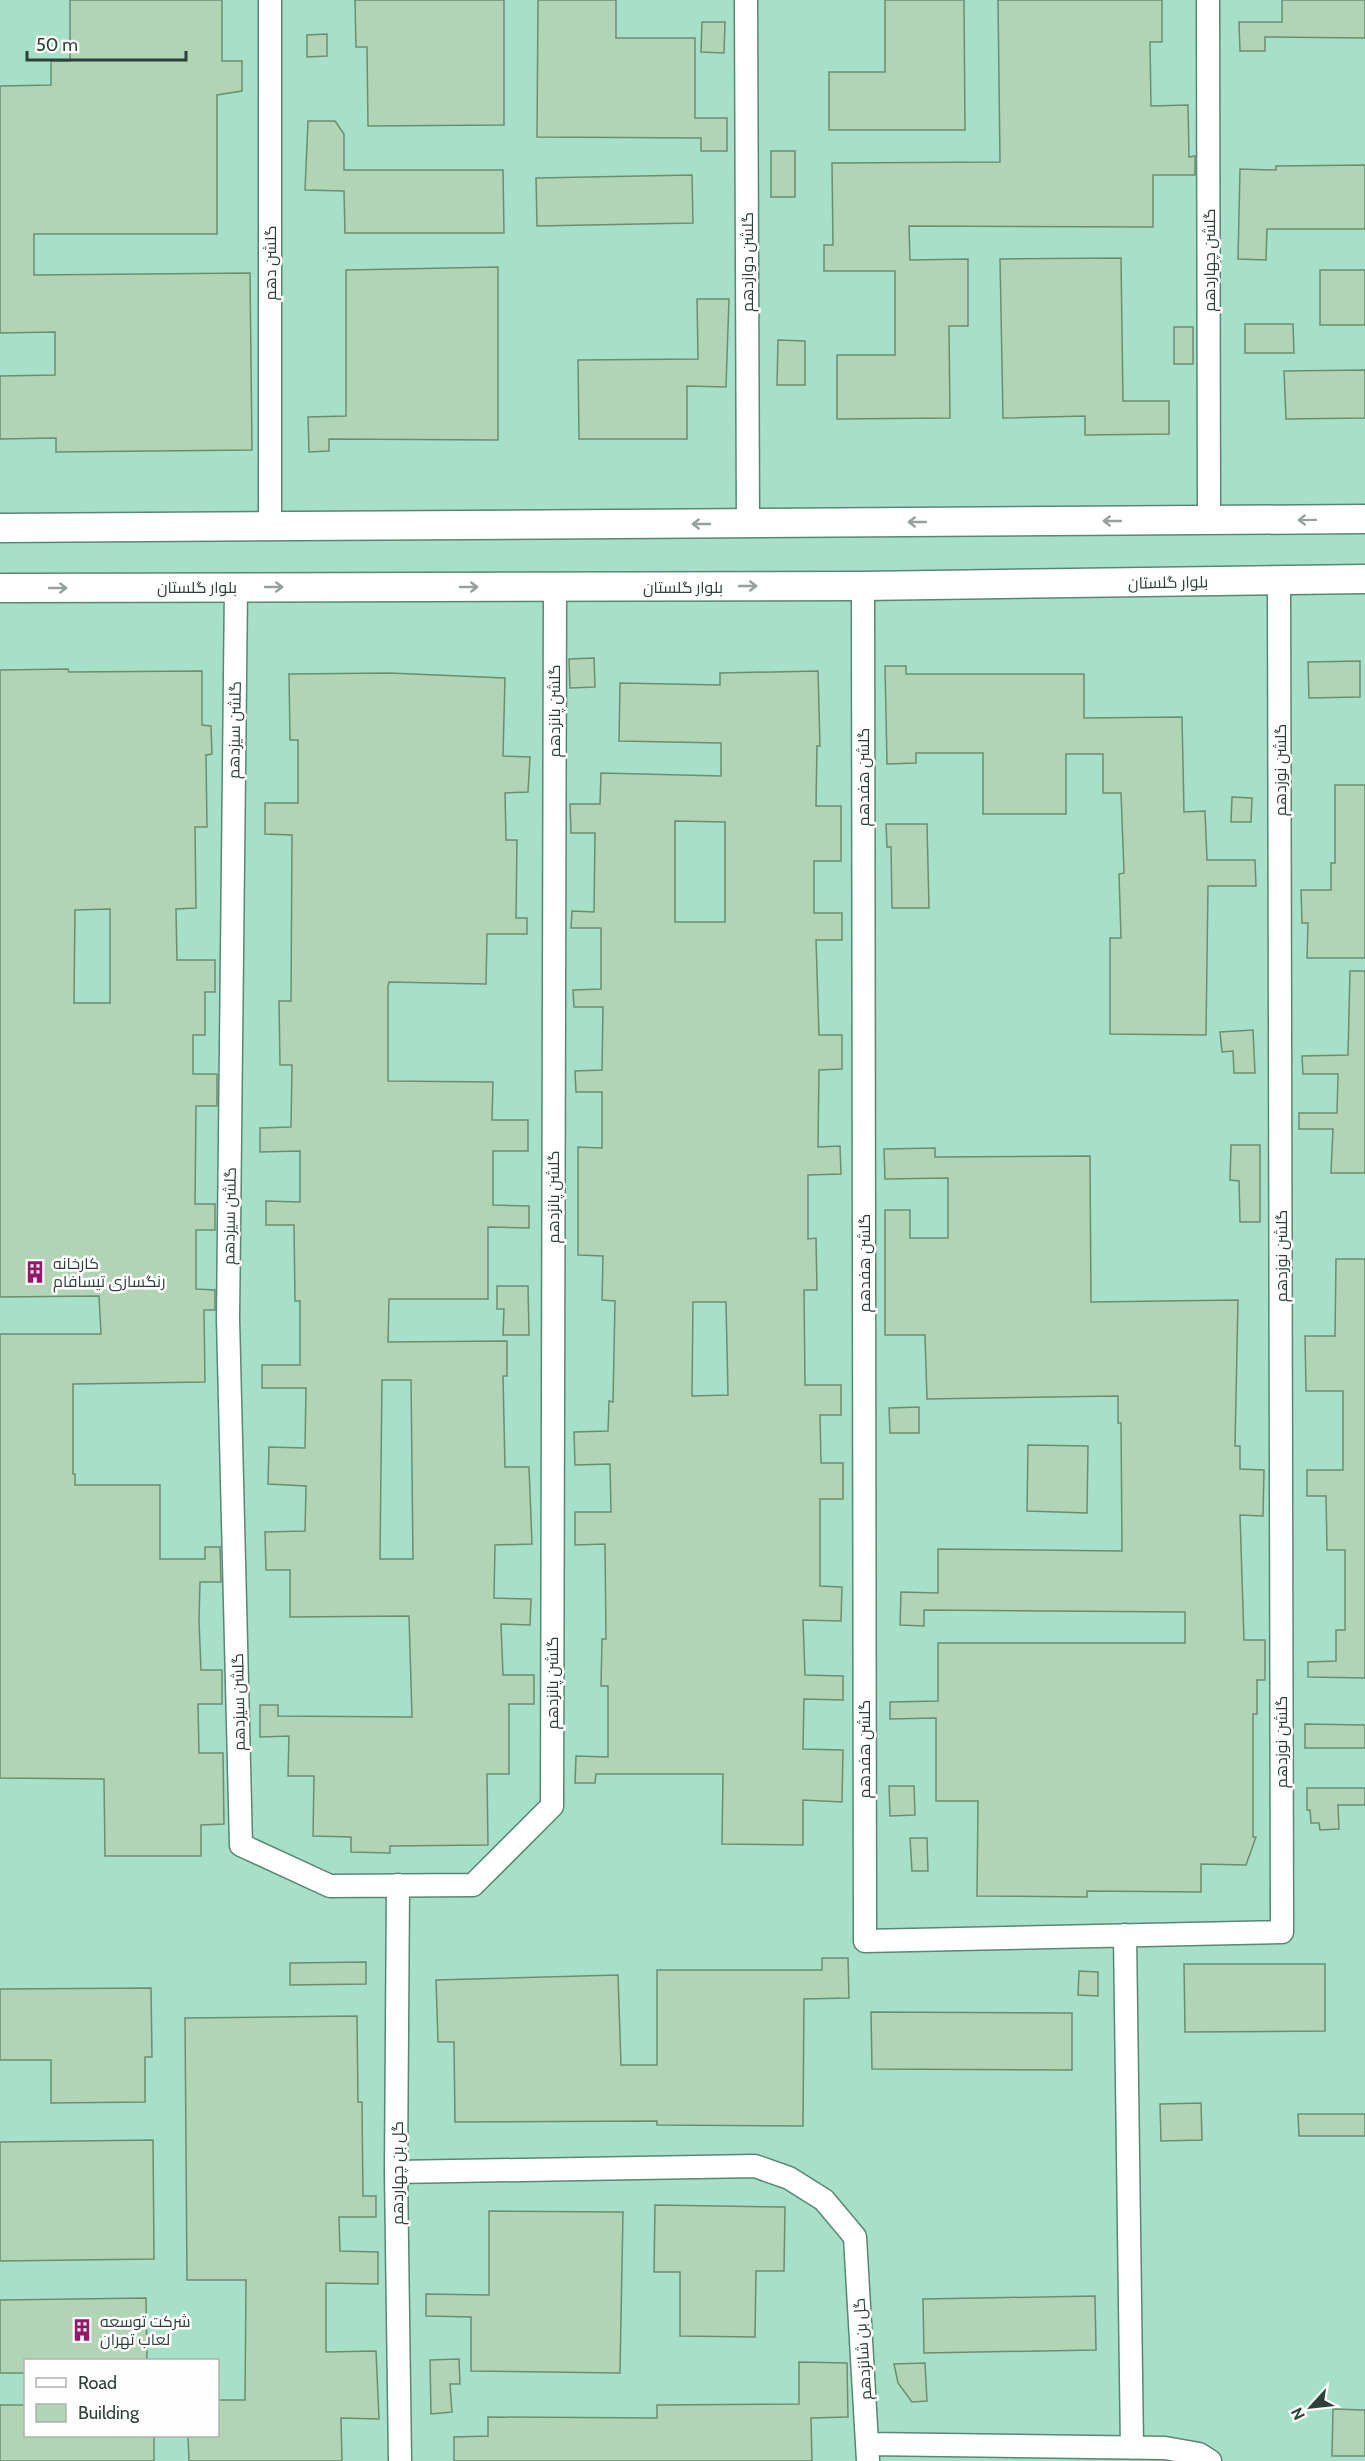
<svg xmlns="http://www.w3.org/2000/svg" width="1365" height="2461" font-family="Cabin,Cairo,sans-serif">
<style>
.built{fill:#a7e0c9;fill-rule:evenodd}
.building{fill:#b1d4b5;stroke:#6c8d70;stroke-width:1.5;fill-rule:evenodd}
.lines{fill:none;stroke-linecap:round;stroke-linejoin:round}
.minor-casing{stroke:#598675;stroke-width:25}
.tertiary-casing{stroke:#598675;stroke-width:31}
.minor{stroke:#fff;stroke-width:22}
.tertiary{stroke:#fff;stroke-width:28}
.oneway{stroke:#96a09c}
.labels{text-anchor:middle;stroke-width:5;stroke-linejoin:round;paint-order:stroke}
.street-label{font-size:16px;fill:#2d4039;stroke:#fefefe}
.poi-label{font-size:16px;fill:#2d4039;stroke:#fefefe;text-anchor:start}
</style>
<rect width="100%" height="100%" fill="#baead6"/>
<path class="built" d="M0 0H1365V2461H0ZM26 2360H218V2436H26Z"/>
<path class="building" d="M70 0H222V61H242V91L217 95V234H34V275L250 273 252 450 56 452V438L0 439V376L55 375V332L0 333V86L51 85V61H70Z
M355 0H504V125L368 126 367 47H356Z
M538 0H616V38H695V118H727V151H701V138L537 137Z
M885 0H964L965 130H829V72H885Z
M998 0H1162V42H1150L1151 106 1188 105 1189 157 1195 156V175H1153V227L909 226 910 260 968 259V326H949L950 418 837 419V355H895V271H824V245H833L832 163 1000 162Z
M1282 0H1365V38L1265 37V51H1240L1239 22H1282Z
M702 22H725L724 53 701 52Z
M327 34V56L307 57V35Z
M308 121H335L344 134V170H503L504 233H345L344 191 305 190Z
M771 151H795V197H771Z
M1365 165V229H1267L1266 260 1238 259 1240 169 1276 170V166Z
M692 175 693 223 537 226 536 178Z
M1121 258 1123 401H1169V434L1085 435V416L1003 418 1000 259Z
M498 267V440L329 439V451L309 452 308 417 346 416V270Z
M1320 270H1365V325H1320Z
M697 299H729L726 387 687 386V439H579L578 360 698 359Z
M1245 324H1293L1294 353H1245Z
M1174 327H1193V364H1174Z
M778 340 805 341V385H777Z
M1365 370V418L1286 419 1284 371Z
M594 658 595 687 570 688 569 659Z
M1360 661V697L1309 698 1308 662Z
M885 666H906V674H1084V718L1182 717 1184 812 1205 811 1207 860H1255L1256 886H1208L1206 1035 1110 1034V938H1121L1119 874 1124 873 1121 793H1103V754H1066V814H983V753H916V763L887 764Z
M68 669 69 672 202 671V725L211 726 212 754 206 755 207 827H195L196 908 176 909 177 960H215V992H205V1035H193V1074H217V1106H196L195 1204H215V1230H196V1289L215 1290V1310H204L205 1382 73 1384V1474H75V1485H160V1559H205V1547H220L221 1582H200L199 1621 201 1670H222V1704H198L199 1753H223L224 1824 201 1825V1856H105L104 1779 0 1778V1334H101L99 1296 0 1297V670ZM110 909V1003H74L75 910Z
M818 671 820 746H817L816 806H841V861H814V913H842V940H816L819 1035H842V1069L819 1070 818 1147 840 1146 841 1174 808 1175V1239L816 1238 817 1290H804L805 1385H841V1415H820L821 1463H843V1499H820V1586L842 1587 841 1621 803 1620 805 1675 843 1676V1700L804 1699 803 1749 843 1750 842 1802 803 1800V1845L722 1844 723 1774H596L595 1783H575L576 1756 608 1757V1686H601L602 1639H606L605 1544 575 1545V1512H611L610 1464 575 1465 574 1432 608 1431 609 1401 613 1402 615 1301 602 1300 603 1256 578 1255V1147L602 1148V1092H576L575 1071 602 1070 603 1007H574L573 990 601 989V928H571L572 911 594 912 595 833H571L570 804H600L601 773 721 776V743L619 741 620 683 720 685V673ZM675 821 725 822V922H675ZM693 1302H726L728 1395 692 1396Z
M390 673 505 678 503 756 530 757 528 792 505 793 506 840H517L516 918H527V934H487L486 984 389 982 388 987V1081L493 1082 492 1120H528V1151H493V1205L529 1206V1228L488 1227V1299H389L388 1342 507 1341V1376H503L505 1467H529L532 1544 495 1545 494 1598 531 1599 530 1625 501 1624 503 1675H534V1704H509V1774H487L488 1845 390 1846V1853L351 1852V1837L313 1836 314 1776H288L289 1736 260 1737V1705H278V1716L412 1717 409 1616 290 1617V1570H266L265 1532 305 1531 306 1486 268 1484 269 1447 305 1448 306 1388H262V1365H300V1301H295L294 1225H266V1201L300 1202V1151L260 1152V1128L291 1127 292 1065H280L279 1001H291L292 835 265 834V803H298V740H290L289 674ZM382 1380H411L413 1559H380Z
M1335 785H1365V958H1307L1308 923H1302L1301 890H1331V863H1335Z
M1232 797 1252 798 1251 822H1231Z
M886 824H927L929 908H892L891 847H887Z
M1350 971H1365V1173H1331L1333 1129H1299V1113H1337L1338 1074H1303L1302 1056 1348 1055Z
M1253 1030 1255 1073H1234L1233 1051 1222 1052 1220 1032Z
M1231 1145H1260V1222H1240L1239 1181 1230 1180Z
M935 1148V1157L1090 1156 1091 1302 1238 1300 1235 1446H1240V1469L1264 1470 1263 1516 1240 1515 1244 1640H1265V1680H1257V1714H1253V1837H1256L1246 1865 1201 1864V1892L1087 1891V1897L977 1896 978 1801H936V1718L890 1719V1702L938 1701V1643H1185V1612L924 1610V1626L900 1625 901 1592 938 1593V1549L1122 1551 1121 1423H1118V1396L927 1399 925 1335H885V1210H910V1238H948V1178L885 1179 884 1149Z
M1336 1259H1365V1678L1308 1677V1662L1336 1661V1630H1345V1550H1327L1326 1496H1307V1470H1343V1391H1306L1305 1336H1335Z
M497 1286H528L529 1335H503L504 1309H497Z
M919 1407V1433H890L889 1408Z
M1028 1445 1088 1446 1087 1513 1027 1511Z
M1305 1724 1365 1725V1748H1305Z
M889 1786H914L915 1815 890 1816Z
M1307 1788H1365V1805H1338L1339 1829 1320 1830 1319 1823H1311L1310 1810H1307Z
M910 1838H927L928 1871H912Z
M822 1958H848L849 1998 804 1999 803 2126 657 2125V2121L455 2122 454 2042H438L436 1980 618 1975 621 2065H657V1970H822Z
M366 1962V1984L290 1985V1963Z
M1184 1964H1325V2031L1185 2032Z
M1079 1971 1098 1972V1996L1078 1995Z
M151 1988 152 2057H145V2102L51 2103V2060H0V1989Z
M871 2012 1072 2013V2070L872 2069Z
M357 2016 358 2102H362L363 2196H376V2217H339L340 2251 378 2252V2284L326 2283V2352L376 2351 379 2419 341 2418 342 2461H189L188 2436H218V2400H245L246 2280H187L185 2018Z
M1201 2103 1202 2140 1161 2141 1160 2104Z
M1298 2114H1365V2136H1299Z
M153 2140 154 2259 0 2261V2142Z
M655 2205 785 2207 784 2271H756L755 2337 680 2336V2272H654Z
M489 2211 623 2212 620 2373 471 2371V2317L426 2316V2294L489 2295Z
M1095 2296 1096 2350 924 2353 923 2299Z
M146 2298 147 2361H26V2373H0V2300Z
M459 2359 460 2384H450L452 2412 431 2414 430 2360Z
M799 2362 847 2363 848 2417 811 2418 812 2461H454V2437L488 2436V2417L657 2418V2405L799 2404Z
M925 2363 927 2401 912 2402 898 2383 894 2364Z
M0 2405H26V2436H154V2461H0Z
M1333 2409 1365 2410V2456H1332Z"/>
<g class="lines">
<g class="minor-casing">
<path id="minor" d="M270 0V526
M746 0 748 523
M1208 0 1209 521
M863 586 865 1941 1282 1932 1279 580
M236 587 228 1319 241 1845 330 1886 473 1885 552 1806 555 587
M398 1885 396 2172 400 2461
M1125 1935 1132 2448
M396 2172 755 2166 789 2178 824 2200 855 2237 868 2461
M868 2444 1165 2448 1199 2454 1210 2461"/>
</g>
<g class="tertiary-casing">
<path id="tertiary" d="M0 528 1365 519
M0 588 863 586 1365 579"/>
</g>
<use href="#minor" class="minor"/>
<use href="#tertiary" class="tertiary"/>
</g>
<defs><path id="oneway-shaft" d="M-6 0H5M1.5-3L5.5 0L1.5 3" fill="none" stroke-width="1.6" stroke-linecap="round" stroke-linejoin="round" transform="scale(1.5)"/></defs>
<g class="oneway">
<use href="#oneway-shaft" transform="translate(1307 520) rotate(179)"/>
<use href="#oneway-shaft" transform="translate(1112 521) rotate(180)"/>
<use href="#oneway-shaft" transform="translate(917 522) rotate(180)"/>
<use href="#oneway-shaft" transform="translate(701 524) rotate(180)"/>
<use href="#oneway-shaft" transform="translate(748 586)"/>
<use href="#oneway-shaft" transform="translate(274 587)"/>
<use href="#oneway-shaft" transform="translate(469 587)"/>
<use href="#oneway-shaft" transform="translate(58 588)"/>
</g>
<defs>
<g id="building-bare" transform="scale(1.8)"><path d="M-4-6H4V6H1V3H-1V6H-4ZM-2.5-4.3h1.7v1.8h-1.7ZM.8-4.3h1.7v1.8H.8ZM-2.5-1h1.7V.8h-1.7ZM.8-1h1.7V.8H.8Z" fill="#99156a" stroke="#fefefe" stroke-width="2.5" paint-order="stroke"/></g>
</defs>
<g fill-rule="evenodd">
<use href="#building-bare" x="35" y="1272"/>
<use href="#building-bare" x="82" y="2330"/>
</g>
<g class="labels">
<g class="street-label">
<text transform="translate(1209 260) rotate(-90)" y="6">گلشن چهاردهم</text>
<text transform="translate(747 262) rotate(-90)" y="6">گلشن دوازدهم</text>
<text transform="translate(270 263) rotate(-90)" y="6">گلشن دهم</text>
<text transform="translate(1168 582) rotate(-1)" y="6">بلوار گلستان</text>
<text x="197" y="593">بلوار گلستان</text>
<text x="683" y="593">بلوار گلستان</text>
<text transform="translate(554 711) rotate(-90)" y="6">گلشن پانزدهم</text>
<text transform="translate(234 730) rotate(-89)" y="6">گلشن سیزدهم</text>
<text transform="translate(1280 770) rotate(-90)" y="6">گلشن نوزدهم</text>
<text transform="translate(863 777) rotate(-90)" y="6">گلشن هفدهم</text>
<text transform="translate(553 1197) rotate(-90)" y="6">گلشن پانزدهم</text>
<text transform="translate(229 1216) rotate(-89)" y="6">گلشن سیزدهم</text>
<text transform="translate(1281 1256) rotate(-90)" y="6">گلشن نوزدهم</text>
<text transform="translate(864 1263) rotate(-90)" y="6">گلشن هفدهم</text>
<text transform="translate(552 1683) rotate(-90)" y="6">گلشن پانزدهم</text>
<text transform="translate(238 1702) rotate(-91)" y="6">گلشن سیزدهم</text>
<text transform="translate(1281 1742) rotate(-90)" y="6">گلشن نوزدهم</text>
<text transform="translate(864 1749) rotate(-90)" y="6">گلشن هفدهم</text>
<text transform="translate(397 2173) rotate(-90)" y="6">گل بن چهاردهم</text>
<text transform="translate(862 2349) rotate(-94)" y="6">گل بن شانزدهم</text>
</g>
<g class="poi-label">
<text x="53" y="1269">کارخانه<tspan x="53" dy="18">رنگسازی تیسافام</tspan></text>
<text x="100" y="2327">شرکت توسعه<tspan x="100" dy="18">لعاب تهران</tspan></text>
</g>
</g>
<rect x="24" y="2359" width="195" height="78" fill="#fefefe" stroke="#aab2af" stroke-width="1.5"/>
<rect x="36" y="2378" width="30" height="9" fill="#ffffff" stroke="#aab2af" stroke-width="1.5"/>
<text x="78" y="2389" font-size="18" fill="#2d4039">Road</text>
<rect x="36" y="2404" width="30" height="18" fill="#b1d4b5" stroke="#aab2af" stroke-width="1.5"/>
<text x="78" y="2419" font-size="18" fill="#2d4039">Building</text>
<g transform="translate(1311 2407) rotate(243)" stroke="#fefefe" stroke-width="4.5" paint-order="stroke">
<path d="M0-4.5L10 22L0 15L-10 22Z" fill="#2d4039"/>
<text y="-9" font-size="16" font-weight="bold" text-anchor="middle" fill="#2d4039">N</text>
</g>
<path d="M27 51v9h159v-9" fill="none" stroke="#2d4039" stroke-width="3"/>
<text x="36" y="51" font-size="18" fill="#2d4039" stroke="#fefefe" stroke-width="4.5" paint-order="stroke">50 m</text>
</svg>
